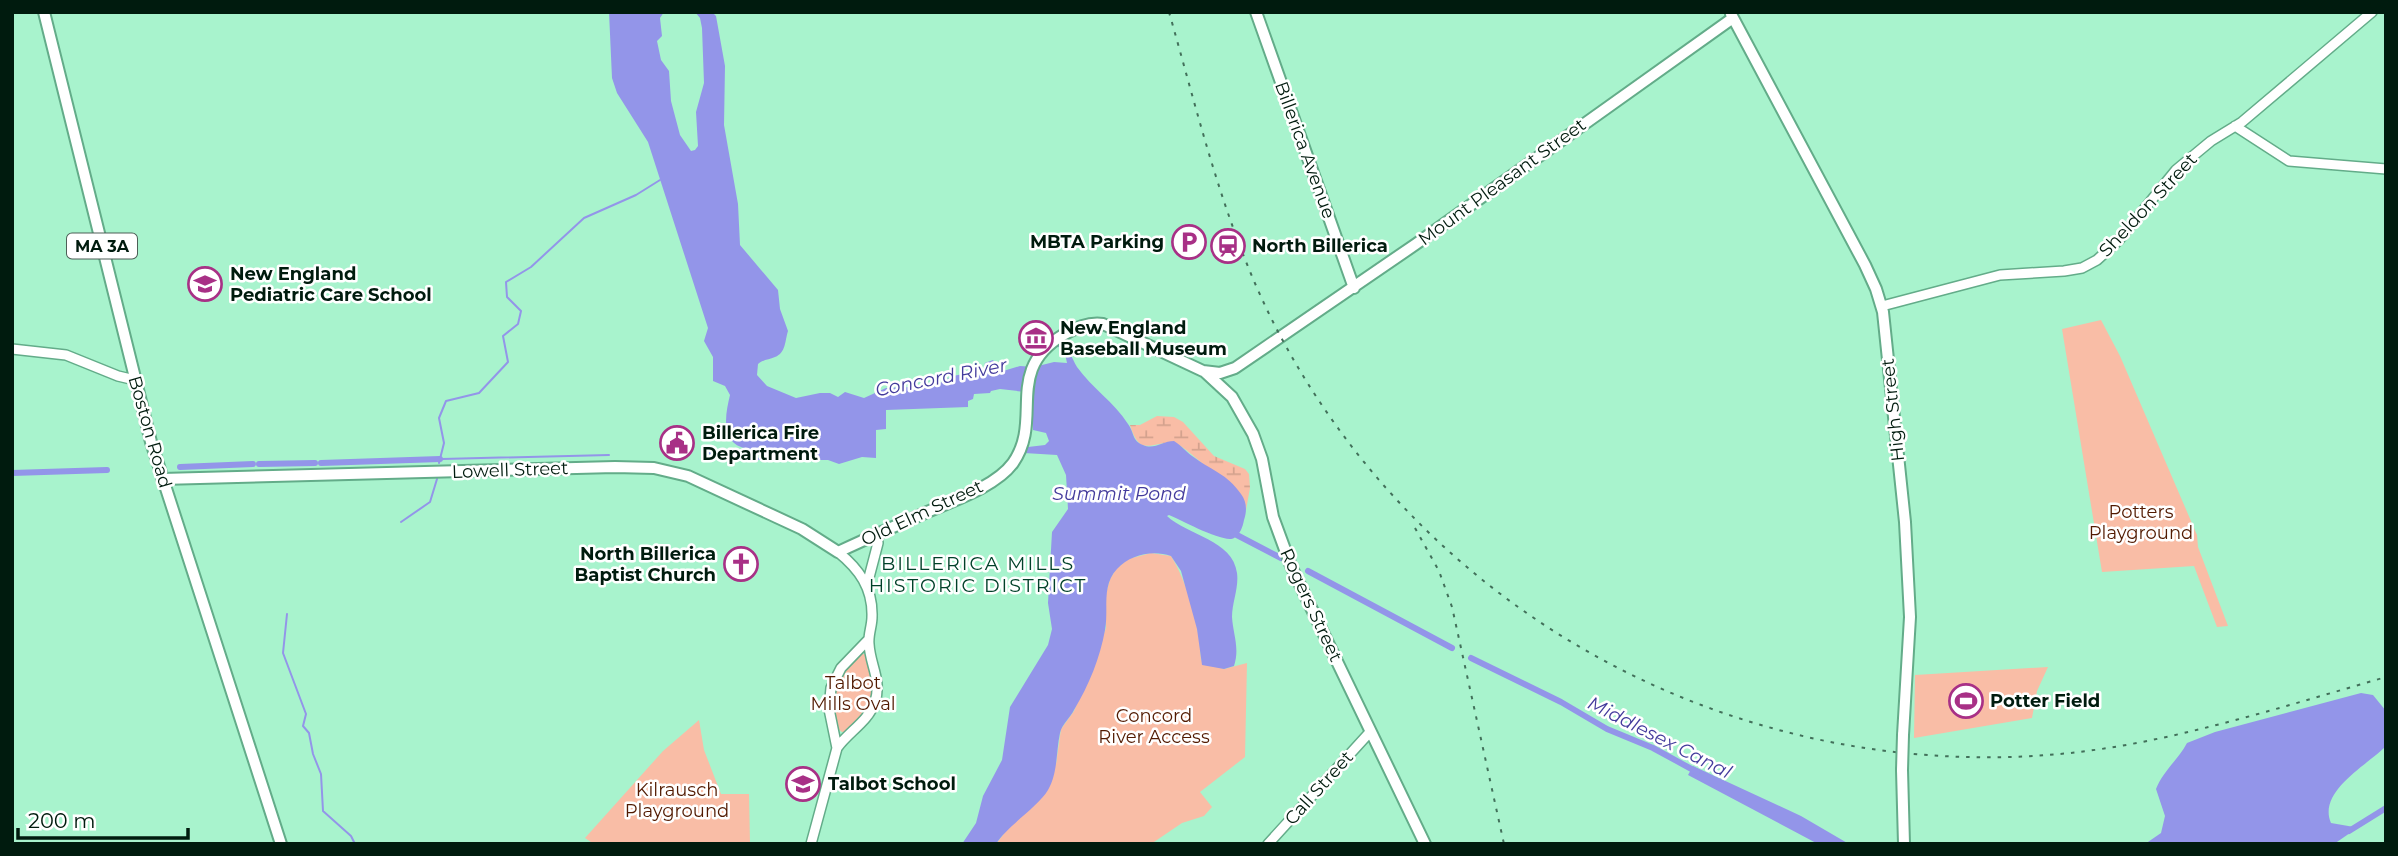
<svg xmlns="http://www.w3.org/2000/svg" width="2398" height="856" font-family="Montserrat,sans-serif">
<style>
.wetland{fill:url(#wetland-marsh)}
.park{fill:#f9bda6}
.water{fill:#9395e9}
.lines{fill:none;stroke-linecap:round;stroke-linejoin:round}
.stream{stroke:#9395e9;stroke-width:2}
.canal{stroke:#9395e9;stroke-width:6}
.minor-casing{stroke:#63ac89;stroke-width:12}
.major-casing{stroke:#63ac89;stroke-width:14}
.minor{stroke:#fff;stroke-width:9}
.major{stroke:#fff;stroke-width:10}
.rail{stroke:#42705a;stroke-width:2;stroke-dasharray:3.5 7;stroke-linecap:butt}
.major-bridge-casing{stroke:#63ac89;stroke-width:14;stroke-linecap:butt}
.major-bridge{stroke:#fff;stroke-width:10}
.labels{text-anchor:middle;stroke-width:5;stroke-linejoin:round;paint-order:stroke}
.shield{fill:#fff;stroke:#4c5f56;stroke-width:2}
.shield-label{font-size:16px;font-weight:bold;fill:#001b0e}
.street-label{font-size:18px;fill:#001b0e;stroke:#fff}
.poi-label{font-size:18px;font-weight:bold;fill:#001b0e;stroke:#fff;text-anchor:start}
.park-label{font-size:18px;fill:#521a01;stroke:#fff}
.water-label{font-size:19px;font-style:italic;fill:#433b9c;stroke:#fff}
.neighbourhood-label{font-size:19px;letter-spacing:2px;fill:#004129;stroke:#fff}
</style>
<defs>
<pattern id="wetland-marsh" width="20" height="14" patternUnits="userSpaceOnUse" patternTransform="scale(1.75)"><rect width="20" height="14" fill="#f9bda6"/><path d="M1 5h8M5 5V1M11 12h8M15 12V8" fill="none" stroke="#d4a28e"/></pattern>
</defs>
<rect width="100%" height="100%" fill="#a8f3cd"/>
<path class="wetland" d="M1157 416 1174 417 1183 422 1214 456 1245 469 1249 474 1250 488 1246 510 1245 502C1234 492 1186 447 1177 444 1153 438 1141 461 1130 425H1140Z"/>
<path class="park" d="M2101 320 2120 356 2197 535 2198 547 2228 626 2217 627 2194 566 2102 572 2062 329Z
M1151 553 1171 556C1188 583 1200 628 1201 660L1224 669 1247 663 1245 757 1200 792 1212 807 1204 816 1182 823 1151 844H996L1056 764 1061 729 1074 711 1106 628V593L1110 579 1116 569 1128 559Z
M860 653 867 655 875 668 872 708 845 732H842L833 725V681Z
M2048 667 2037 691 2032 718 1914 738 1915 675Z
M699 720 704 750 721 794H749L750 844H594L585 838 663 751Z"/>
<path class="water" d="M609 12H664L660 18 662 36 657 41 661 60 669 71 671 101 680 135 691 151 695 150 698 146 696 112 704 83 702 28 700 18 695 12H712L716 16 725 66 724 125 738 204 740 245 778 290 780 309 788 331C785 340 786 353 775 357 769 360 764 359 758 364L757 375 767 386 796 398 820 393H830L838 397 845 392 864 398 886 388 934 386 953 376 963 374 976 377 983 371 985 363 993 360 1000 372 1020 366 1034 367 1054 362 1067 363C1065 347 1054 342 1038 341L1043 336C1048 338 1055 338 1059 340 1068 345 1072 359 1077 367 1092 388 1114 402 1128 424 1134 432 1132 441 1143 445 1154 450 1163 441 1174 441 1182 446 1187 453 1195 458 1214 472 1226 473 1241 494 1247 502 1247 511 1244 520 1243 526 1240 535 1234 538 1225 544 1181 520 1169 515L1167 516C1187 535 1233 540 1237 573 1239 588 1232 602 1232 617 1233 634 1240 648 1234 666L1224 669 1202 665 1197 629 1181 571 1171 556C1153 550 1131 554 1117 569 1101 586 1109 609 1105 630 1100 658 1089 685 1074 710 1070 718 1062 724 1060 733 1056 751 1058 773 1048 790 1038 807 1008 825 996 844H962L976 823 983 796 1002 760 1010 707 1048 645 1052 629 1048 603 1052 532 1068 509 1066 475 1057 455 1024 453 1028 447 1045 445 1049 441 1046 433 1033 430 1030 396 1034 393 1000 389 991 391 990 393 974 394 973 399 968 401V407L886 410V429L876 430V458L862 457 839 464 828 460H779L770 450 763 453C757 450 749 450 741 447 720 439 726 412 730 395L725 386 713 381V357L704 341 708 328 648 142 617 93 612 78Z
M2361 693 2373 695 2386 711V746C2369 764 2317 791 2331 823L2354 827 2350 833 2334 844H2145L2161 833 2165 816 2156 789C2163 771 2178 760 2187 743L2215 732Z
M1693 766 1801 816 1849 844H1818L1688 775Z"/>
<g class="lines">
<path class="stream" d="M708 453 760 459
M442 459 609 455
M439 463 444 443 439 418 446 401 479 393 508 362 503 336 518 324 521 311 507 297 506 282 531 267 584 218 636 195 660 180
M401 522 430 502 437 479
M287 614 283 653 306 714 303 726 309 733 313 754 321 774 323 811 351 836 355 844"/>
<path class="canal" d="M321 463 440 459
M259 464 315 463
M180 467 253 464
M12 473 107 470
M1233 533 1281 558
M1308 571 1452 648
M1471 658 1561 702 1607 729 1653 748 1697 772
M2349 831 2386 808"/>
<g class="minor-casing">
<path id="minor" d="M2235 126 2289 161 2386 169
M1882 306 2000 275 2064 271 2082 268 2097 260 2119 240 2176 170 2211 141 2242 122 2372 12
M12 349 66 355 118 376 135 380
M867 585 878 543 877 534
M837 748C848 732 868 722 875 702 882 680 870 665 869 644 868 635 872 626 872 617 873 588 859 569 838 552
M811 844 837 748 829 709 831 688 841 668 868 640
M1268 844 1370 732"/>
</g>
<g class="major-casing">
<path id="major" d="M44 12 151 442 281 844
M1256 12 1354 288
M1731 14 1865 265 1876 289 1883 312 1905 522 1910 617 1903 735
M1205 372 1232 397 1253 434 1262 459 1273 517 1291 566 1425 844
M162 479 615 467 654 468 688 476 802 529 838 552C864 540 890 528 916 517 945 503 994 489 1013 463 1044 419 1003 371 1063 335 1075 328 1088 322 1103 324L1203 371 1220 373 1235 368 1416 244 1733 18
M1902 770 1904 844"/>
</g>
<use href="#minor" class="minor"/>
<use href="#major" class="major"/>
<path class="rail" d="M1169 12C1201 124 1227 238 1283 341 1438 626 1750 786 2070 753 2174 742 2285 706 2386 677
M1415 528 1439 571 1452 607 1504 844"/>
<g class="major-bridge-casing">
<path id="major-bridge" d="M1902 770 1903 735"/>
</g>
<use href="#major-bridge" class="major-bridge"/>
</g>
<defs>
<g id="parking-ring" transform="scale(1.75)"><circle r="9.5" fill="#fff" stroke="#a83086" stroke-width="1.5"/><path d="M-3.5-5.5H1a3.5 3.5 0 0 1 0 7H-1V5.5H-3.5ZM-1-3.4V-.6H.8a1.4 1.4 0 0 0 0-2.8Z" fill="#a83086"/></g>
<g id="station-ring" transform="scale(1.75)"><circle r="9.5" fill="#fff" stroke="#a83086" stroke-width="1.5"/><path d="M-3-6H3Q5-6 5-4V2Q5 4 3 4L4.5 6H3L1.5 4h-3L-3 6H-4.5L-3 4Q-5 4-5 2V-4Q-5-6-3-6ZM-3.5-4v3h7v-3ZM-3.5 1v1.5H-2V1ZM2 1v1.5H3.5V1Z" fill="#a83086"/></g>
<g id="school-ring" transform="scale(1.75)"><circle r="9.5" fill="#fff" stroke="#a83086" stroke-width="1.5"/><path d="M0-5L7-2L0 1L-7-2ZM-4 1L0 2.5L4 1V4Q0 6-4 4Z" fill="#a83086"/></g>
<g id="museum-ring" transform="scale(1.75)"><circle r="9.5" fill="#fff" stroke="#a83086" stroke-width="1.5"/><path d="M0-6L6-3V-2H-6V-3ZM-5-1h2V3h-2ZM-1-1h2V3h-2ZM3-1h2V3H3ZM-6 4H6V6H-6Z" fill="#a83086"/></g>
<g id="civic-ring" transform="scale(1.75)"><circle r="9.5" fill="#fff" stroke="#a83086" stroke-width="1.5"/><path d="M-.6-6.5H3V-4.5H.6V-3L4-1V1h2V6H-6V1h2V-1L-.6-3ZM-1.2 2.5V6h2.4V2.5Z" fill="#a83086"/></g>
<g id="church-ring" transform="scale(1.75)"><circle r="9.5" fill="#fff" stroke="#a83086" stroke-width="1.5"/><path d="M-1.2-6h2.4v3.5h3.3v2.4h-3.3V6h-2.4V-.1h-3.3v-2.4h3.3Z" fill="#a83086"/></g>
<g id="stadium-ring" transform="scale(1.75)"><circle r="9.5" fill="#fff" stroke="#a83086" stroke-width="1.5"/><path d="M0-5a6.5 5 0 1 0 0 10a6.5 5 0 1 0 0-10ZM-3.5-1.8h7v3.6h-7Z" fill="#a83086"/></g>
</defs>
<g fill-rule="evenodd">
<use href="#parking-ring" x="1189" y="242"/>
<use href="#station-ring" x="1228" y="246"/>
<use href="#school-ring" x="205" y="284"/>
<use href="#museum-ring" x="1036" y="338"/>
<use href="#civic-ring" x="677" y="443"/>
<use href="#church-ring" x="741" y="564"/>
<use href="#stadium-ring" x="1966" y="701"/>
<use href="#school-ring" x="803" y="784"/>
</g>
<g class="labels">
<rect class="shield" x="67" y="233.5" width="70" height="25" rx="5"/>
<g class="shield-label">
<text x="102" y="252">MA 3A</text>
</g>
<g class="street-label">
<text transform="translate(1305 150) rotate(70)" y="6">Billerica Avenue</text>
<text transform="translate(1502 182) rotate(-36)" y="6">Mount Pleasant Street</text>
<text transform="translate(2148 205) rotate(-47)" y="6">Sheldon Street</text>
<text transform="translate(1893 410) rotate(-96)" y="6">High Street</text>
<text transform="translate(150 432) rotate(74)" y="6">Boston Road</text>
<text transform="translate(510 470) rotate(-2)" y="6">Lowell Street</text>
<text transform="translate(922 513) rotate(-25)" y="6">Old Elm Street</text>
<text transform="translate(1311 605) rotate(65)" y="6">Rogers Street</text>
<text transform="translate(1319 788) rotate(-48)" y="6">Call Street</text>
</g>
<g class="poi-label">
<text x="1164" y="248" text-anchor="end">MBTA Parking</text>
<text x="1252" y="252">North Billerica</text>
<text x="230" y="280">New England<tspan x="230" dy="21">Pediatric Care School</tspan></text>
<text x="1060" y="334">New England<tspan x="1060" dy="21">Baseball Museum</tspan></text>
<text x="702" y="439">Billerica Fire<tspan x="702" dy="21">Department</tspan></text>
<text x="716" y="560" text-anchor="end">North Billerica<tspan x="716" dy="21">Baptist Church</tspan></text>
<text x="1990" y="707">Potter Field</text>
<text x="828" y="790">Talbot School</text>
</g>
<g class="park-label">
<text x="2141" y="518">Potters<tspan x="2141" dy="21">Playground</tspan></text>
<text x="853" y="689">Talbot<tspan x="853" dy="21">Mills Oval</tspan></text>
<text x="1154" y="722">Concord<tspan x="1154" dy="21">River Access</tspan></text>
<text x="677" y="796">Kilrausch<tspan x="677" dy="21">Playground</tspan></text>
</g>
<g class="water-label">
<text transform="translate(941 377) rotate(-11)" y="7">Concord River</text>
<text x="1119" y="500">Summit Pond</text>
<text transform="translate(1660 737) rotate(27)" y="7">Middlesex Canal</text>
</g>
<g class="neighbourhood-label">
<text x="978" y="570">BILLERICA MILLS<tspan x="978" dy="22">HISTORIC DISTRICT</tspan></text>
</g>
</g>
<rect width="2398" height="856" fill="none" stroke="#001b0e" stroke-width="28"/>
<path d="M18 828v10h170v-10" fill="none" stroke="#001b0e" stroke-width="3.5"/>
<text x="28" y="828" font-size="21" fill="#001b0e" stroke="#ffffff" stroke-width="5" paint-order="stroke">200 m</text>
</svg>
